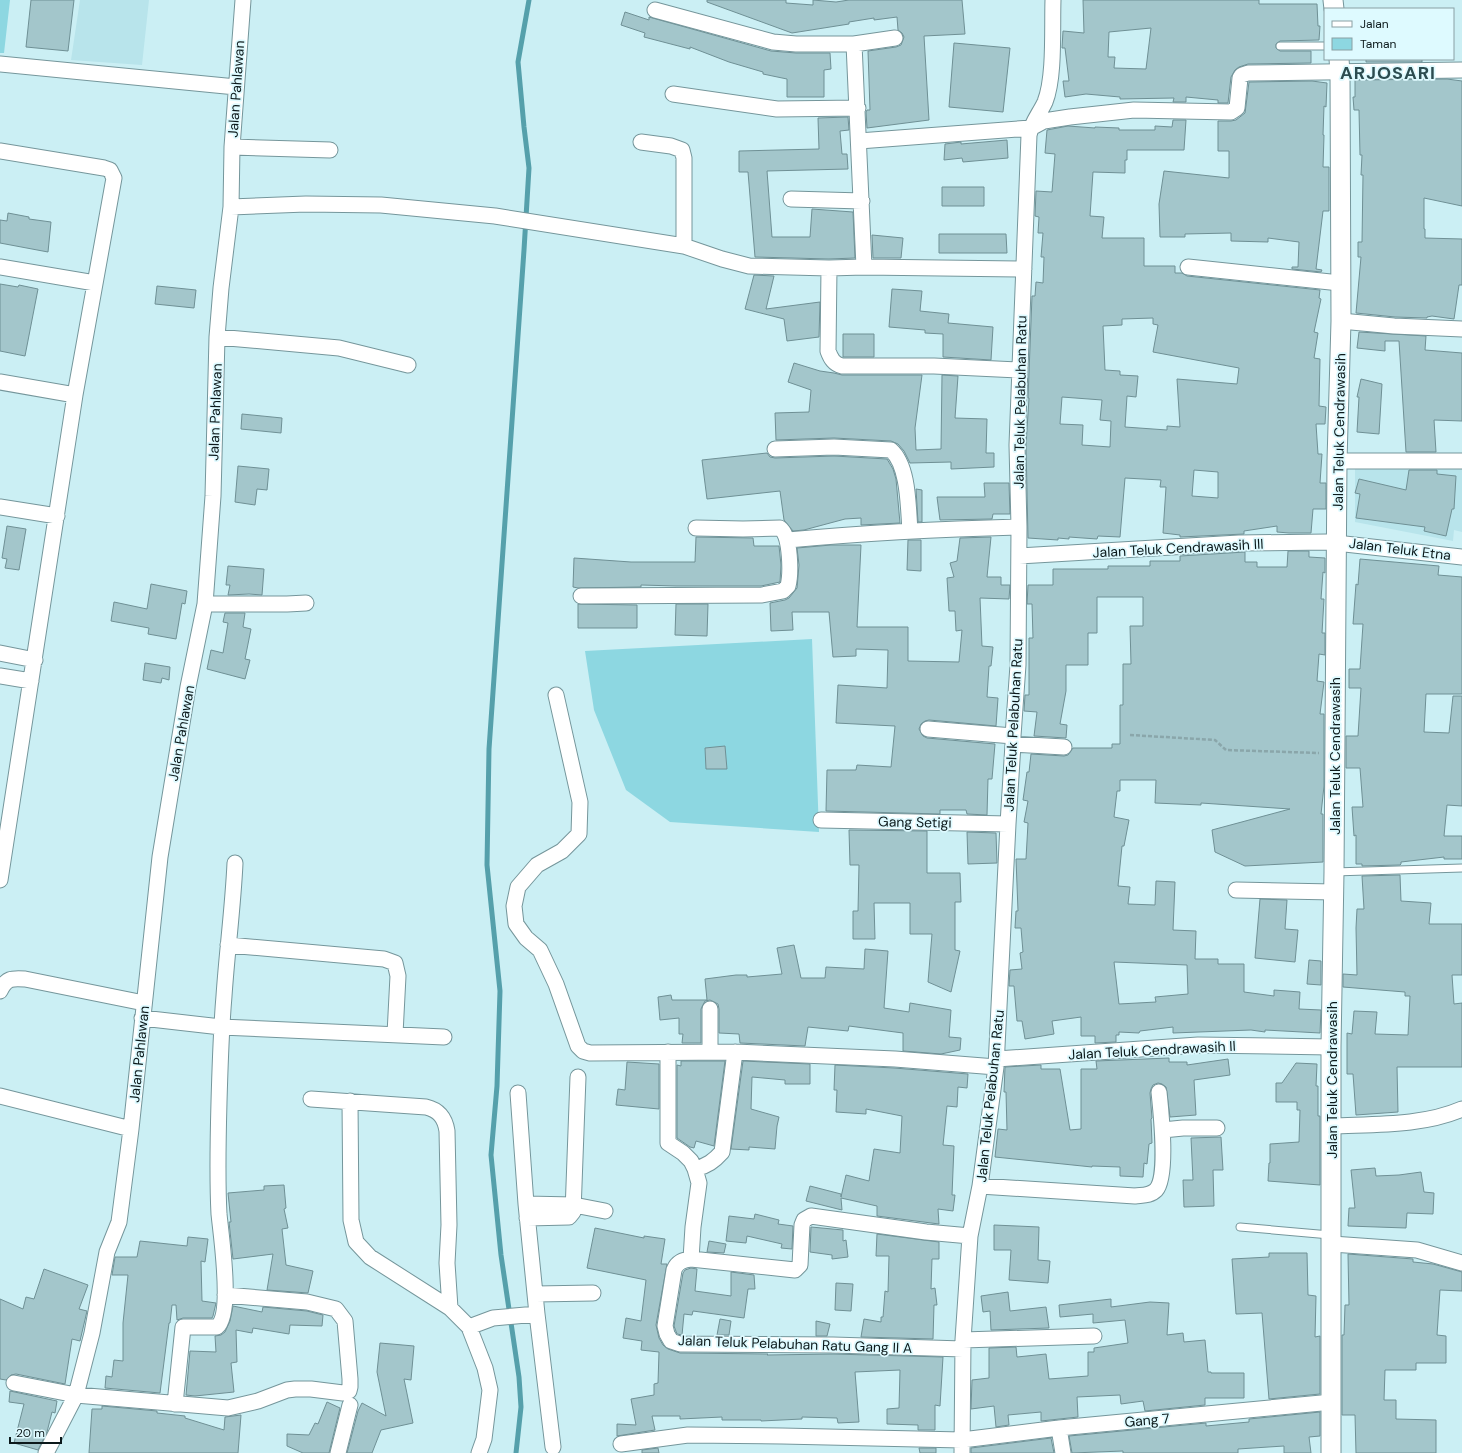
<svg xmlns="http://www.w3.org/2000/svg" width="1462" height="1453" font-family="'DM Sans',sans-serif">
<style>
.built{fill:#b8e4eb}
.green{fill:#8dd7e1}
.lines{fill:none;stroke-linecap:round;stroke-linejoin:round}
.stream{stroke:#55a0ab;stroke-width:5}
.building{fill:#a3c6cb;stroke:#6f9095;fill-rule:evenodd}
.service-casing{stroke:#75969b;stroke-width:9}
.minor-casing{stroke:#75969b;stroke-width:17}
.tertiary-casing{stroke:#75969b;stroke-width:21}
.path{stroke:#8aa6aa;stroke-width:2.5;stroke-dasharray:4 2;stroke-linecap:butt}
.service{stroke:#fff;stroke-width:7}
.minor{stroke:#fff;stroke-width:15}
.tertiary{stroke:#fff;stroke-width:19}
.labels{text-anchor:middle;stroke-width:3.5;stroke-linejoin:round;paint-order:stroke}
.street-label{font-size:14px;fill:#0c191b;stroke:#defaff}
.district-label{font-size:18px;font-weight:bold;letter-spacing:1px;fill:#2c4c50;stroke:#defaff}
</style>
<rect width="100%" height="100%" fill="#cbeff4"/>
<path class="built" d="M80 0H149L142 65 71 60Z
M1462 466V532L1454 530 1453 541 1355 522V467Z"/>
<path class="green" d="M0 0H10L4 53H0Z
M812 639 819 832 670 822 626 790 594 710 585 651Z"/>
<g class="lines">
<path class="stream" d="M516 1453 521 1407 519 1377 501 1255 491 1155 497 1086 500 991 487 865 489 749 524 250 529 168 524 127 518 62 529 0"/>
</g>
<path class="building" d="M31 0H74L68 51 26 47Z
M707 0H786V3L813 5V0L836 2 849 0H962L965 34 924 36 929 120 867 128 866 112 867 110H870L868 51 896 47 901 45 904 37 902 33 898 30 897 17 874 20V18L849 22V24L792 33 707 2Z
M1083 0H1259V4H1317L1318 26H1320L1319 40 1280 41 1276 44V48L1280 51H1311V63L1248 64 1239 67 1235 70 1231 77 1228 103H1218V100L1186 97V102H1173L1174 98 1120 99V97L1086 94 1065 97 1063 81H1069L1065 48H1062L1063 31 1084 33ZM1151 28 1146 69 1114 68 1115 57H1108L1109 32Z
M625 12 649 20V17L771 51 796 53H830L831 69 824 70V97H787V79L763 74V72L729 62 690 47V49L644 37 645 33 621 25Z
M954 43 1010 48 1003 112 949 107Z
M1366 59H1422V62H1366Z
M1447 79 1462 81V206L1424 198V229H1425V238L1462 239V285H1459L1454 319 1432 316 1427 317V318L1395 317 1356 313 1361 257H1358V242H1362L1363 175H1361L1362 155H1360L1359 110H1354L1353 97H1355V80Z
M1312 81 1327 83 1326 107 1324 106 1323 135H1324L1323 167H1329V211H1323L1316 269 1322 270 1321 272 1292 269V267H1298L1299 242 1268 238V242L1231 241V233L1185 234V237H1160L1159 204 1164 171 1229 178V151H1218V121H1231L1236 120 1245 113 1249 82Z
M848 117 849 130 840 131 842 154H847L848 169 767 171 772 237H810L812 209 853 212 855 258 829 259 755 257 748 172H739V151L819 149 818 118Z
M1173 120H1186L1184 150H1127V160H1125V173L1093 172 1090 216 1104 217 1102 238H1144V266H1175V273H1182L1187 276 1320 290 1319 298 1321 299 1314 332 1318 333 1314 358 1320 359 1319 406 1326 407 1325 424H1316L1318 454H1322L1320 483H1326V509H1313L1311 533H1289L1277 532V526L1244 531V534L1180 537V535L1163 533 1166 487H1160L1161 480 1125 478 1120 537 1098 536 1097 539 1069 537V539L1058 538V540L1028 538 1026 445 1029 398H1028L1032 296H1035L1036 282 1043 283 1044 257H1041L1043 233H1038L1039 217 1035 216 1036 191 1052 192 1055 154 1045 153 1047 130 1068 126 1095 128V127L1119 128V130H1155V126L1172 127ZM1153 318V324L1158 325 1153 352 1239 368 1237 384 1177 379 1180 427 1167 426V430L1125 427 1127 396 1136 397 1138 376 1120 375V371L1105 370 1103 326 1122 325V319ZM1062 397 1102 400 1100 420 1111 421 1110 447 1082 445 1083 425 1060 424ZM1194 470 1218 472V498L1192 496Z
M1007 140 1008 158 963 162 962 158 944 160 945 144 961 142V144Z
M942 187H984V206H942Z
M8 213 29 217V219L51 222 48 252 0 243V220L7 221Z
M939 234H1006L1007 253H939Z
M872 235 903 238 901 258H873Z
M754 275 774 276 766 309 820 302 819 337 787 341 784 319 745 309Z
M0 284 18 287 19 285 38 289 25 356 0 351Z
M157 286 196 290 194 308 155 304Z
M892 289 922 291 920 311 949 314 948 323 993 327 991 360 943 357V334L925 333V330L889 327Z
M1359 332 1426 336 1425 350 1462 353V421L1434 420 1436 452H1406L1399 341H1385V351L1357 348Z
M843 334H874V357H843Z
M794 363 820 371 834 373 842 375H922L915 428 916 450 941 449 942 375 958 376 955 418 987 419 986 453H994V467L951 469V462L910 463 904 451 898 444 891 441 834 438 776 440 775 413 809 412 811 390 788 382Z
M1361 379 1382 384 1379 434 1357 432 1359 397H1357Z
M242 414 282 418 281 433 241 429Z
M767 453 770 457 775 458 834 456 887 459 893 469 896 479 900 523 861 525V518L845 519 804 530 793 531 784 520 780 491 707 499 702 460Z
M238 466 269 469 267 490 257 489 255 505 235 502Z
M1409 470H1437V474L1456 476 1454 509H1452L1446 536 1424 531 1425 527 1356 518 1360 494 1355 493 1359 479 1406 490Z
M984 483H1009L1010 514H993L992 519 940 520 937 497H985Z
M916 489 922 490V522H918Z
M7 526 26 529 19 570 5 568 7 559 2 558Z
M696 537 753 538 754 546H779L781 565 780 582 761 586H676L641 585V587L578 588 573 587 574 558 631 562H695Z
M991 537 987 577H1001V585H1010L1009 599 980 598 982 646 993 647 991 666H989L987 697 998 698 996 726 929 720 925 721 921 724 919 729 923 736 927 738 995 744 992 779H988L987 815 967 814 966 810H940V814L826 811 827 770H856L857 765 891 767 895 726 836 723 838 685 887 688 888 650 856 649V656L833 657 829 612H792L793 630 771 631 770 603 785 600 789 598 797 588 799 565 797 548 831 545H861L857 627H908V661L959 662 962 630 956 631 955 611H949L947 578 954 577 950 563 957 561 960 538Z
M908 540H921V571L907 570Z
M1288 551H1309V557L1325 558V573L1323 572 1321 599H1324L1322 633H1325V655L1319 654 1317 681 1324 682 1320 714H1324V786L1321 814H1323V862L1245 866 1215 852 1212 830 1290 809 1201 803V805L1155 803 1156 780H1120V791H1117L1114 817 1129 820 1124 846H1122L1118 886 1130 887 1128 904 1155 905 1156 881 1175 882 1173 930 1196 931 1195 959H1218V964H1244V992L1274 996V990L1300 992 1299 1009 1321 1010 1320 1033 1265 1030V1032L1251 1030 1173 1033V1027L1140 1031 1139 1033 1119 1032V1035H1116V1042L1095 1043V1036H1081V1017L1052 1021 1054 1034 1025 1039 1022 1021H1017L1014 986H1009L1010 970 1022 969 1020 953 1023 952 1021 928H1015L1016 911H1018L1016 859H1026L1028 823 1024 822 1028 801 1023 800 1027 772H1029L1031 754 1064 756 1068 755 1073 748H1112V744H1120V705H1123V664H1131L1130 626H1143V597H1097V633H1088V665H1066V691L1060 724 1067 725 1066 738 1034 736 1037 712 1024 711 1025 695H1029V638H1033L1032 604H1027L1028 585H1053V569H1108V566H1150V561H1180V556L1245 552V562H1257V567H1287ZM1114 962 1187 965 1188 994 1155 997 1156 1002 1119 1004Z
M1360 559 1439 566 1438 575 1462 577V694H1426L1424 732 1449 733 1453 696H1462V806L1447 805 1444 836H1462V859H1444V857L1401 862V864L1400 865 1362 866V864H1356V835L1354 836 1352 807H1363L1360 768H1346V736H1358L1361 688H1349V669H1360L1363 624H1353L1356 584 1358 585Z
M228 566 264 569 262 595 249 594 228 595 230 585H226Z
M151 584 187 591 185 604 182 603 176 639 148 634 149 628 111 621 114 602 147 609Z
M578 604 637 605V628H578Z
M676 604H708L707 636 675 635Z
M225 613H245L243 627 251 629 245 659 250 660 245 679 207 669 211 650 223 653 228 623 223 622Z
M145 663 170 667 169 680 162 678 161 683 143 680Z
M725 746 727 769H706L705 748Z
M849 830 927 831V873H960L961 902H955V950L960 951 951 992 928 982 932 934H910V903H874L875 939H853V911H858L859 865H850Z
M967 832 996 833 997 863 968 864Z
M1400 875 1401 901 1431 903 1429 924H1462V975H1452L1454 1004 1462 1003V1067H1397L1398 1112 1356 1115 1353 1074H1347V1033L1352 1034 1354 1011 1377 1012 1375 1034 1408 1035 1410 996H1405V992L1343 987V974L1357 975 1356 928 1357 909H1364L1362 876Z
M1260 899 1287 900 1285 929 1298 930 1295 962 1255 958Z
M794 945 801 978H825L826 967 864 969 865 949 888 951 884 1008 909 1012 910 1003 951 1010 949 1037 961 1038 960 1050 941 1054 903 1051V1033L849 1026 848 1031 808 1027 805 1046 740 1043 739 1034 719 1033V1009L718 1004 710 1000 705 1001 701 1009V1043H682L683 1034H679V1018L660 1020 658 997 671 995 672 1000H707L705 979 736 975H747V977L782 974 777 948Z
M1309 960 1321 961V985L1307 984Z
M1169 1058V1062H1187V1065L1228 1059 1230 1075 1194 1080 1196 1115 1170 1117 1166 1087 1162 1084 1158 1083 1153 1085 1151 1089 1150 1093 1152 1118 1151 1119 1152 1143 1149 1144 1147 1164 1144 1163 1143 1177 1120 1176V1167L1092 1166V1167L995 1157 998 1129 1007 1130 1006 1092H1004L1005 1067 1041 1065V1069H1060L1070 1130 1081 1129V1069H1097L1096 1061Z
M681 1061H725L714 1146 696 1141 694 1148 690 1147 677 1138V1065L681 1066Z
M743 1061 810 1064V1084H785V1080L752 1077 751 1109 779 1117 777 1126 775 1149 749 1147V1150L731 1149Z
M627 1062 659 1064V1109L616 1105 618 1089 625 1090Z
M1296 1063 1317 1064 1316 1086H1318V1116H1320V1185L1268 1181 1269 1163H1270V1144L1299 1142 1300 1110H1297V1102H1276V1083H1282Z
M835 1065 894 1068 968 1074 967 1088 958 1087 957 1107 947 1106 943 1145 954 1146 952 1195H955L953 1211 938 1209 939 1224 877 1216V1206L841 1198 842 1210 806 1201 810 1186 841 1194V1197L846 1175 869 1181 874 1149 900 1153 902 1116 866 1109V1114L836 1112 837 1090H834Z
M1221 1137 1223 1170H1213L1214 1206 1184 1207 1183 1180H1193L1191 1138Z
M1375 1168 1376 1176 1399 1175 1421 1172 1424 1192 1434 1193 1433 1214 1407 1213 1406 1228 1348 1226 1349 1208H1355L1351 1170Z
M284 1185 286 1208 284 1209 288 1228 282 1229 286 1265 313 1271 308 1293 267 1290 273 1254 233 1259 229 1222H231L228 1193 264 1190V1186Z
M755 1214 779 1220 778 1224 793 1226 792 1249 781 1248 782 1244 747 1236 746 1243 726 1241 729 1216 754 1219Z
M994 1225 1039 1227 1038 1260 1050 1261 1048 1283 1009 1280 1011 1250H994Z
M811 1227 843 1230V1241L846 1240 848 1257 832 1259V1255L810 1252Z
M595 1228 644 1238V1236L665 1239 661 1264H667L656 1325 659 1338 663 1345 668 1349 680 1353 768 1354 767 1355 833 1354 943 1357 940 1406 935 1405V1430H918V1425L887 1424V1409L899 1408 900 1370 855 1372 859 1422 838 1423 837 1418 802 1417V1419L761 1421V1420H722V1417L680 1419V1416H652L655 1430 617 1436V1424L636 1425 631 1399 654 1395V1384L658 1383 659 1352 641 1350 642 1341 623 1338 626 1318 641 1321 646 1280 587 1268Z
M877 1234 939 1242V1259H932L931 1289 935 1288 937 1305H934L933 1339 861 1337 864 1319 881 1322V1317H883L885 1291 888 1292 889 1256H876Z
M188 1237 208 1239 205 1262 201 1261 202 1301 216 1303 213 1316 212 1318H183L177 1320 176 1305H172L170 1323H169L160 1393 105 1388 106 1376 112 1377 114 1360 123 1361V1323L128 1275H112L115 1257H137L140 1241 187 1246Z
M709 1241 726 1244 724 1253 707 1252Z
M1269 1253H1307L1308 1295 1316 1296 1315 1337 1320 1336V1394L1269 1399 1262 1313 1236 1314 1232 1259 1269 1257Z
M1348 1254 1413 1259V1262L1433 1264 1462 1272V1291L1440 1290 1437 1335 1446 1336V1363H1416V1370H1385L1384 1400H1396V1419L1436 1420V1453H1356L1355 1415H1342V1335H1344L1345 1305H1349Z
M691 1268 697 1269 695 1291 731 1296V1272L754 1275 755 1289H748L744 1318 693 1311 692 1315 684 1314 682 1335 677 1334 674 1326 683 1273 685 1270Z
M44 1269 88 1285 79 1309 87 1311 80 1341 72 1339 65 1384 16 1374 11 1375 6 1380 0 1379V1299L23 1309 26 1297 34 1299Z
M836 1283 853 1284 851 1311 835 1310Z
M1008 1292 1010 1311 1046 1307 1049 1328 991 1330 990 1311 983 1312 981 1296Z
M1111 1299V1307L1150 1302 1169 1303 1167 1335 1183 1333 1184 1342 1205 1340 1208 1372H1211V1373H1244V1398H1205V1405L1145 1411 1143 1401 1121 1404 1120 1395 1077 1397 1078 1417 1041 1421V1412L1008 1415 1009 1425 996 1427 994 1406 971 1409 972 1380 989 1378V1348L1016 1347 1017 1357 1046 1354 1049 1379 1088 1376V1352H1094V1348L1128 1343 1125 1320 1093 1323V1314L1060 1317 1059 1305Z
M233 1306 262 1312 263 1307 307 1311 323 1315 322 1326 290 1325 289 1334 253 1328 252 1333 236 1330 237 1362 231 1363 234 1392 195 1396 186 1395 190 1351 216 1352 215 1336 221 1335 225 1332 230 1321Z
M720 1319 731 1321 729 1335H717Z
M816 1321 830 1324 827 1336H816Z
M380 1343 414 1346 411 1380 404 1379 413 1423 381 1430 372 1453H347L358 1411 362 1403 386 1416 377 1372Z
M10 1391 57 1401 55 1413 52 1412 47 1432 38 1450 14 1443 24 1404 9 1402Z
M327 1402 340 1408 329 1453H303L287 1446V1434L309 1435 315 1423 318 1424Z
M102 1406 157 1411V1413L185 1416V1418L224 1430 225 1417 241 1415 238 1453H89L92 1409H102Z
M1320 1412V1436L1309 1437 1311 1453H1284V1446L1238 1449V1453H1123V1451L1072 1453 1069 1436 1206 1423V1426L1249 1422V1419Z
M1051 1438 1054 1453H971V1448Z
M658 1448 659 1453H642V1450Z
M919 1448H936V1453H920Z"/>
<g class="lines">
<g class="service-casing">
<path id="service" d="M1280 46H1325
M1334 872 1462 868
M1240 1227 1330 1235"/>
</g>
<g class="minor-casing">
<path id="minor" d="M655 10 773 42 796 44H854L895 38
M854 44 864 267
M0 64 236 87
M673 94 777 109 858 108
M859 141 1031 128 1044 121 1070 117 1134 110 1231 112 1237 108 1240 78 1242 75 1248 73 1462 70
M641 142 671 146 682 150 684 158V246
M232 147 330 150
M0 151 104 168 110 170 114 178 75 395 0 880
M791 199 862 201
M231 207 306 204 381 205 495 216 684 246 722 259 749 266 829 268 864 267 1024 269
M0 267 95 283
M1188 267 1340 283
M829 268 828 351C831 359 834 364 842 366H934L1019 370
M1341 321 1394 326 1462 329
M217 337 339 348 408 365
M0 382 75 395
M775 449 834 447 891 450C909 466 908 508 910 530
M1337 461H1462
M0 507 57 516
M788 540C865 533 942 529 1019 527
M1019 556 1239 543 1327 542 1462 557
M581 596 762 595 783 591 788 586C791 574 791 536 780 528L743 529 696 528
M205 604H287L306 603
M0 653 35 660
M0 676 31 681
M556 695 580 802 579 834 562 851 537 865 518 887 514 906 516 924 526 938 540 950 556 984 578 1046 583 1051 590 1053 735 1052 895 1059 996 1067
M928 729 1013 736
M1013 744 1064 747
M821 820 1008 824
M1236 890 1334 892
M228 945 384 959 395 963 398 976 395 1034
M0 991C6 978 12 978 25 979L144 1003
M142 1018 221 1027 444 1037
M710 1051V1009
M668 1052V1143L683 1153 691 1161 695 1169 699 1183 693 1227 691 1259
M997 1059 1198 1045 1331 1047
M0 1096 131 1129
M311 1099 426 1107C439 1110 445 1118 447 1131L449 1225 447 1263 450 1308
M350 1101 351 1220 356 1242 370 1257 450 1308 469 1327 485 1368 490 1390 484 1439 479 1453
M1332 1126C1375 1124 1423 1126 1462 1109
M1163 1130 1183 1128H1217
M695 1169C707 1166 714 1161 722 1152L735 1052
M980 1186 1135 1196C1143 1195 1150 1196 1156 1190 1168 1177 1161 1111 1159 1092
M526 1204 574 1205 605 1211
M527 1218 569 1217 573 1212 578 1077
M1332 1244 1417 1250 1462 1263
M536 1294 593 1293
M537 1314 553 1447
M469 1327 493 1318 537 1314 526 1204 518 1093
M963 1340 1094 1336
M963 1349 833 1345 680 1344 671 1341 667 1334 665 1326 674 1270C677 1262 683 1260 691 1259L795 1270 800 1265 802 1225 804 1220 811 1216 926 1232 970 1236
M14 1383 76 1395 228 1408 258 1401 287 1390 295 1389H311L343 1393 349 1391 350 1387V1379L345 1321 336 1309 307 1302 225 1295
M175 1404 183 1327H217C233 1314 221 1235 219 1214 217 1177 218 1139 219 1102 220 1066 221 1031 224 996 227 951 233 907 235 863
M1059 1428 1063 1453
M621 1444 688 1435 782 1436 962 1440 1059 1428 1332 1402
M46 1453 76 1395 92 1333 107 1252 119 1222 131 1129 160 857 188 687 205 604 213 496 217 337 221 288 231 207 232 147 243 0
M338 1453 350 1405
M962 1453 963 1340 970 1236 980 1186 996 1067 1008 824 1013 744V736L1018 665 1019 527 1017 445 1029 135C1032 122 1040 113 1045 102 1055 77 1052 28 1053 0"/>
</g>
<g class="tertiary-casing">
<path id="tertiary" d="M1333 0 1334 9
M1331 1453V1047L1334 872 1337 461 1341 321 1340 72 1339 59"/>
</g>
<path class="path" d="M1130 735 1215 740 1226 750 1319 753"/>
<use href="#service" class="service"/>
<use href="#minor" class="minor"/>
<use href="#tertiary" class="tertiary"/>
</g>
<g class="labels">
<g class="street-label">
<text transform="translate(236 89) rotate(-86)" y="5">Jalan Pahlawan</text>
<text transform="translate(1020 402) rotate(-89)" y="5">Jalan Teluk Pelabuhan Ratu</text>
<text transform="translate(215 412) rotate(-88)" y="5">Jalan Pahlawan</text>
<text transform="translate(1339 432) rotate(-89)" y="5">Jalan Teluk Cendrawasih</text>
<text transform="translate(1178 548) rotate(-3)" y="5">Jalan Teluk Cendrawasih III</text>
<text transform="translate(1400 549) rotate(7)" y="5">Jalan Teluk Etna</text>
<text transform="translate(1013 725) rotate(-87)" y="5">Jalan Teluk Pelabuhan Ratu</text>
<text transform="translate(181 733) rotate(-80)" y="5">Jalan Pahlawan</text>
<text transform="translate(1335 756) rotate(-90)" y="5">Jalan Teluk Cendrawasih</text>
<text transform="translate(915 822) rotate(1)" y="5">Gang Setigi</text>
<text transform="translate(1152 1050) rotate(-3)" y="5">Jalan Teluk Cendrawasih II</text>
<text transform="translate(139 1054) rotate(-84)" y="5">Jalan Pahlawan</text>
<text transform="translate(1332 1080) rotate(-90)" y="5">Jalan Teluk Cendrawasih</text>
<text transform="translate(990 1096) rotate(-84)" y="5">Jalan Teluk Pelabuhan Ratu</text>
<text transform="translate(795 1344) rotate(2)" y="5">Jalan Teluk Pelabuhan Ratu Gang II A</text>
<text transform="translate(1147 1420) rotate(-5)" y="5">Gang 7</text>
</g>
<g class="district-label">
<text x="1388" y="79">ARJOSARI</text>
</g>
</g>
<rect x="1324" y="8" width="130" height="52" fill="#defaff" stroke="#8aa0a4"/>
<rect x="1332" y="21" width="20" height="6" fill="#ffffff" stroke="#8aa0a4"/>
<text x="1360" y="28" font-size="12" fill="#0c191b">Jalan</text>
<rect x="1332" y="38" width="20" height="12" fill="#8dd7e1" stroke="#8aa0a4"/>
<text x="1360" y="48" font-size="12" fill="#0c191b">Taman</text>
<path d="M10 1437v6h51v-6" fill="none" stroke="#0c191b" stroke-width="2"/>
<text x="16" y="1437" font-size="12" fill="#0c191b" stroke="#defaff" stroke-width="3" paint-order="stroke">20 m</text>
</svg>
